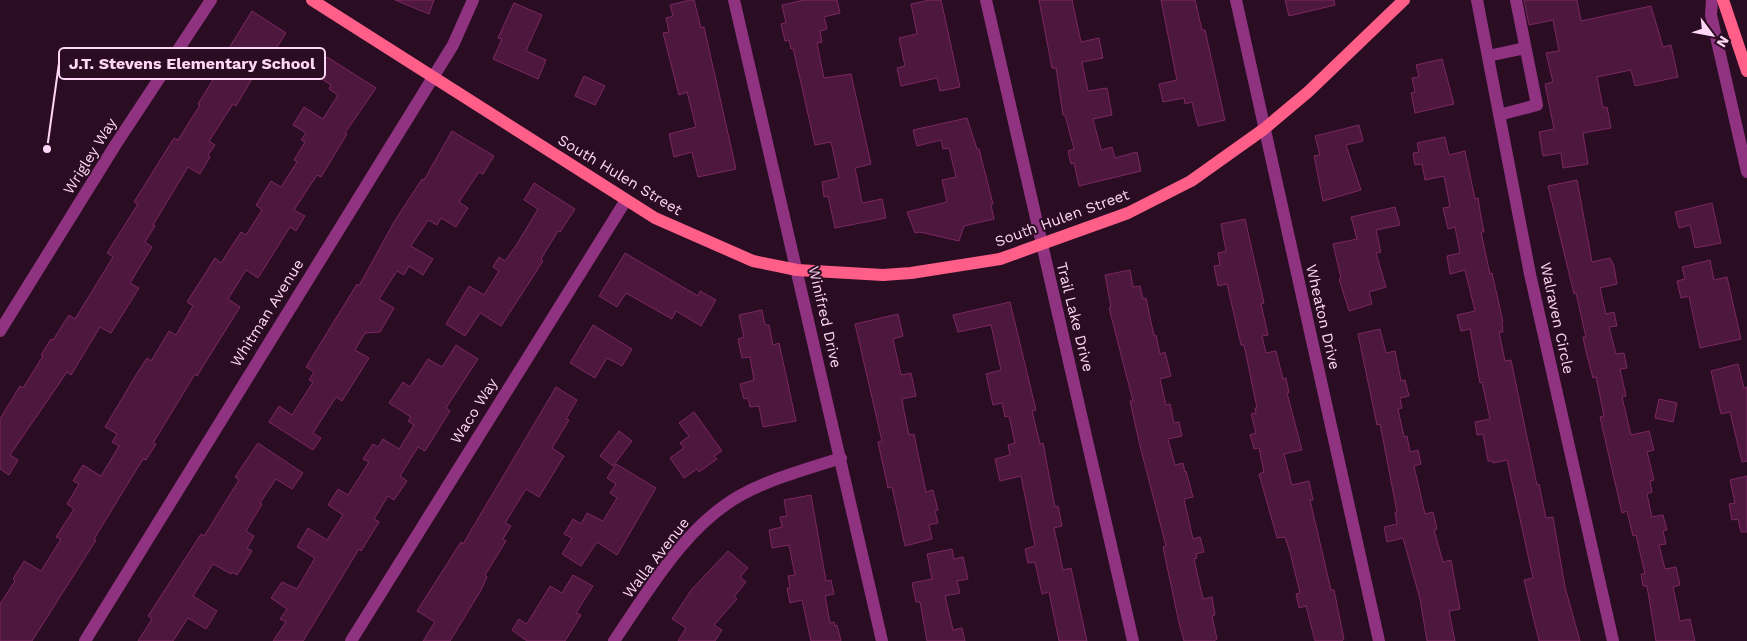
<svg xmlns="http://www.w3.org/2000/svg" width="1747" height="641" font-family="'Work Sans',sans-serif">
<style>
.building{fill:#4e173d;stroke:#7c2762}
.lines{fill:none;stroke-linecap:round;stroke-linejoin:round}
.minor{stroke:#8f3381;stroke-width:12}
.major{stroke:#ff5e89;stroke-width:12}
.labels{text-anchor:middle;stroke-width:4;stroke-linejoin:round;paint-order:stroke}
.street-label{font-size:15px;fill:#ffd7f6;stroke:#2a0d22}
.leader{fill:none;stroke:#ffd7f6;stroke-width:2}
.callout-dot{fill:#ffd7f6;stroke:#2a0d22;stroke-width:2}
.callout{fill:#2a0d22;stroke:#ffd7f6;stroke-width:2}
.callout-label{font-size:16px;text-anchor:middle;font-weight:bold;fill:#ffd7f6}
</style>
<rect width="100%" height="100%" fill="#2a0d22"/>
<path class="building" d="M395 0H434L429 14Z
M690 0H694L701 28 704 27 736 169 698 177 692 152 674 157 669 134 696 127 687 92 679 95 663 33 669 32 666 18 673 16 670 5Z
M804 0H837L840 13 824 17 827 29 820 31 822 42 817 43 824 78 851 74 871 164 855 168 862 203 882 199 886 218 835 228 828 196 824 197 822 182 839 178 831 142 815 145 793 48 791 49 789 40 785 41 781 24 786 23 782 5Z
M930 0H941L960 87 940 91 937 78 901 86 897 68 905 66 899 38 917 34 911 4Z
M1039 0H1072L1081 42 1099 38 1103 58 1082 62 1088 91 1107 88 1112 115 1093 119 1101 150 1112 147 1115 158 1137 152 1141 171 1079 186 1074 163 1071 164 1068 151 1074 149 1065 115H1063L1056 68H1052Z
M1161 0H1195L1202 30H1205L1225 120 1198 126 1192 102 1185 104 1184 98 1163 102 1159 84 1177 80Z
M1285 0H1334L1335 5 1289 16Z
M1524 0H1577L1581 21 1651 6 1663 47 1671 45 1678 77 1635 86 1631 70 1597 77 1603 108 1607 107 1611 128 1583 133 1588 164 1563 168 1561 153 1543 156 1539 132 1554 129 1545 84 1553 82 1546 53 1559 51 1553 20 1529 25Z
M514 3 542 15 526 51 546 60 538 79 493 59 502 39 498 38Z
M252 11 286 33 260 74 256 72 236 106 233 104 209 141 215 145 208 155 210 157 200 174 188 167 153 225 155 226 145 242 152 247 130 283 139 288 111 333 100 327 71 375 67 372 10 455 18 460 9 475 0 469V419L20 386 23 388 43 356 41 355 51 339 53 340 69 315 75 319 113 257 107 253 138 204 134 202 174 138 178 140 200 105 198 104 229 54 226 53Z
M327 57 376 88 345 133 347 134 321 177 317 175 294 210 305 216 296 231 290 227 258 278 246 270 228 299 240 307 197 376 195 374 153 443 156 444 146 460 143 459 94 539 96 540 32 641H0V604L15 581 13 579 24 561 41 571 61 539 56 537 74 509 67 504 79 484 73 481 83 465 101 476 119 446 112 442 117 434 105 427 136 375 147 358 151 361 169 331 176 335 193 306 187 302 215 258 221 263 241 232 246 235 262 210 256 205 271 181 281 187 297 162 294 160 305 142 301 140 306 133 293 125 304 107 323 119 338 95 329 89 331 85 316 75Z
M1442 59 1454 104 1415 113 1411 93 1415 92 1412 78 1419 77 1416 65Z
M584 76 605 86 595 105 575 96Z
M967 118 977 149H979L993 204 991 205 994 219 964 226 959 241 920 232 915 233 907 212 947 202 942 180 956 177 949 148 943 149 941 140 917 146 913 130Z
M1359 125 1363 141 1346 145 1361 190 1323 201 1314 156 1320 155 1315 136Z
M452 131 494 156 483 174 479 172 459 202 468 208 456 227 441 218 437 225 428 220 411 246 433 259 423 275 409 266 404 275 397 271 379 299 394 308 380 332 365 333 355 350 369 358 342 401 336 397 313 433 321 438 313 450 269 422 279 406 292 415 313 382 309 380 314 372 306 367 357 284 359 286 394 222 422 179 424 180Z
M1445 137 1449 155 1465 151 1475 199 1478 198 1480 211 1484 232H1481L1490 274 1492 273 1503 322 1502 323 1503 332H1499L1505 361 1511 360 1537 485 1539 484 1546 518 1553 517 1565 587 1580 641H1539L1524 580 1533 578 1507 460 1493 463 1492 461H1488L1483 434 1477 435 1475 422 1490 419 1482 382 1480 383 1470 329 1461 331 1457 315 1475 311 1465 270 1450 274 1447 256 1460 253 1455 227 1448 229 1443 208 1450 207 1444 176 1425 180 1422 164 1415 165 1413 153 1419 152 1417 143Z
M1577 180 1592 262 1610 258 1614 266 1617 284 1600 288 1606 314 1614 312 1617 326 1609 327 1616 354 1624 353 1627 368 1620 369 1626 396 1622 397 1631 435 1649 431 1654 450 1647 452 1654 480 1650 481 1652 492 1647 494 1652 517 1663 515 1667 530 1663 531 1666 544 1659 545 1665 569 1676 567 1680 585 1673 587 1680 621 1690 619 1695 641H1656L1647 586H1643L1641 574H1645L1636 535 1633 536 1627 511 1622 513 1600 417 1604 416 1596 377 1593 378 1586 352 1583 337H1586L1576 293 1574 294 1548 186Z
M534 183 575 209 560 232 558 231 541 259 543 261 501 326 480 313 465 336 446 324 469 286 484 295 499 271 493 267 499 257 505 261 517 244 538 209 524 200Z
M1712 203 1721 243 1695 248 1690 225 1679 228 1675 212Z
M1395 207 1400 225 1376 230 1381 252 1376 253 1386 287 1369 292 1372 304 1349 311 1339 279 1341 278 1333 244 1357 239 1351 217Z
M1245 219 1264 303 1261 304 1268 335 1262 336 1266 353 1276 351 1283 379 1286 378 1289 393H1287L1302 450 1284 454 1292 485 1309 481 1313 500H1310L1325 564 1331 590H1334L1337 605 1344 639 1342 641H1315L1306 606 1299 608 1296 594 1300 593 1290 552 1285 537 1277 538 1259 474 1264 472 1259 448 1254 449 1250 435 1256 433 1251 414 1256 413 1255 408H1257L1244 345H1241L1227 284 1218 286 1214 266 1220 265 1218 253 1226 251 1221 224Z
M625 253 698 296 700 291 716 300 701 326 676 311 672 319 626 293 617 307 599 296Z
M1710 260 1714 280 1727 277 1741 339 1700 348 1689 296 1681 298 1677 281 1685 279 1682 267Z
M1130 270 1133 287 1140 286 1143 299 1146 298 1154 336 1156 335 1160 354 1165 352 1171 376 1160 379 1166 405 1170 404 1174 423 1179 422 1182 436 1168 439 1175 465 1183 463 1185 472 1186 471 1193 497 1184 499 1193 539 1200 537 1204 552 1196 554 1197 558 1194 559 1203 599 1212 597 1215 615 1212 616 1217 639 1214 641H1184L1179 623 1163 547 1166 546 1140 446 1130 401H1133L1109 308 1111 307 1105 275Z
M1010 302 1036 410 1032 411 1040 444 1043 443 1055 507 1058 506 1062 526 1054 528 1063 570 1071 568 1087 641H1059L1049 592 1042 594 1035 562 1028 563 1025 549 1035 546 1021 476 1000 481 995 459 1010 455 1008 445 1015 443 1009 416 1005 417 1002 403 993 405 986 374 1001 370 991 325 958 332 953 315Z
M762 310 765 325H769L773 345 779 343 796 421 763 427 759 406 750 407 748 398 744 399 740 384 754 380 750 357 742 358 738 339 744 337 739 315Z
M898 314 903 336 893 339 901 375 911 373 916 396 902 399 904 411 909 435 914 434 926 492 933 490 938 510 935 511 938 523 929 525 932 539 905 546 892 487 888 488 878 442 882 441 855 324Z
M593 325 632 349 622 366 607 358 595 378 570 363Z
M1380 329 1386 353 1395 351 1401 381 1405 380 1409 396 1400 398 1402 408 1398 409 1404 437 1407 436 1410 452 1418 450 1421 464 1414 466 1425 514 1433 512 1437 529 1434 530 1443 562 1451 560 1460 609 1449 611 1455 641H1427L1420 599 1403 538 1387 542 1384 527 1397 524 1395 513 1397 512 1380 424 1377 425 1358 334Z
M456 345 478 359 446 408 450 411 425 451 418 447 400 476 407 481 394 500 388 496 374 519 379 522 361 551 359 549 303 641H273L286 622 280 619 287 609 271 598 282 582 297 589 315 558 297 547 308 528 327 540 343 515 328 505 338 489 348 495 369 462 363 459 373 444 378 447 383 439 399 449 414 425 408 421 411 417 389 403 403 382 410 387 428 359 442 367Z
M1738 364 1744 388 1747 387V461L1742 462 1730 412 1721 414 1711 371Z
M556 387 577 400 566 419 569 420 552 448 564 456 539 497 526 489 505 523 511 526 503 539 506 541 485 575 487 577 481 590 450 641H423L435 622 417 611 461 542 463 544Z
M1659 399 1677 403 1673 422 1655 418Z
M694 412 722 451 714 456 717 459 699 472 697 469 684 478 670 458 684 448 680 443 689 436 679 423Z
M619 431 632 441 613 466 600 456Z
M258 443 303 473 292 489 276 479 260 503 262 504 246 531 254 536 247 548 252 551 237 575 232 572 231 574 213 564 193 596 217 611 206 629 188 618 173 641H138L152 619 148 616 201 534 204 536 239 480 235 477Z
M616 464 656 488 617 555 597 542 581 566 562 554 572 538 564 534 573 519 581 524 587 513 603 521 617 498 610 493 616 484 607 478Z
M1747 476V532H1741L1738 519 1732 520 1729 504 1735 503 1730 480Z
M811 495 826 581 831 580 834 594 825 596 830 623 834 622 835 626 837 625 841 641H811L802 600 790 603 787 588H790L788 576 795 575 789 545 772 548 769 530 782 527 780 517 787 516 784 500Z
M952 549 954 559 963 557 968 579 957 581 960 593 945 596 953 630 962 628 965 641H927L920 602H916L912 583 932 579 927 554Z
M728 551 748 568 740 577 746 582 734 597 737 599 714 625 722 630 715 641H678L686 628 672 619 692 589Z
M573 575 593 586 576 613 581 615 565 641H527L512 630 519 619 526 624 528 622 550 586 562 593Z"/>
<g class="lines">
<path class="minor" d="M734 0 882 641
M986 0 1133 641
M1236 0 1379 641
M1477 0 1530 274 1613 641
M1712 0 1711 15 1747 172
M1488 56 1525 48
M1499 115 1537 105 1516 0
M0 331 116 144 211 0
M85 641 453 45 473 0
M351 641 626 200
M614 641C649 590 685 526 741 495 772 478 807 469 841 458"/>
<path class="major" d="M312 0 655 218 753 261 797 270 883 275 911 273 1000 259 1128 213 1191 181 1264 129 1308 92 1404 0
M1723 0 1747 71"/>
</g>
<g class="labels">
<g class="street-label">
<text transform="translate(90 156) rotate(-58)" y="5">Wrigley Way</text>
<text transform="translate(620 175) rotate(31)" y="5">South Hulen Street</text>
<text transform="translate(1062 218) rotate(-20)" y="5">South Hulen Street</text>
<text transform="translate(267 313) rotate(-58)" y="5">Whitman Avenue</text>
<text transform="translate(825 317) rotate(77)" y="5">Winifred Drive</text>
<text transform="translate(1075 317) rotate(76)" y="5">Trail Lake Drive</text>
<text transform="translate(1323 317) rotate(77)" y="5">Wheaton Drive</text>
<text transform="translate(1557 318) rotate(78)" y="5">Walraven Circle</text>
<text transform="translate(474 411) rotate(-58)" y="5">Waco Way</text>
<text transform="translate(656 558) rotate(-52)" y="5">Walla Avenue</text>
</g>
</g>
<path class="leader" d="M47 149L59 63"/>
<circle class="callout-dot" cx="47" cy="149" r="5"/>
<rect class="callout" x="59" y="48" width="266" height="31" rx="5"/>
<g class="callout-label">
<text x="192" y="69">J.T. Stevens Elementary School</text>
</g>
<g transform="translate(1712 35) rotate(122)" stroke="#2a0d22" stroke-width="4" paint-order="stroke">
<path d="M0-4L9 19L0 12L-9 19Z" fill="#ffd7f6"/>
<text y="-8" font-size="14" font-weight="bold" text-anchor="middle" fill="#ffd7f6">N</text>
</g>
</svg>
